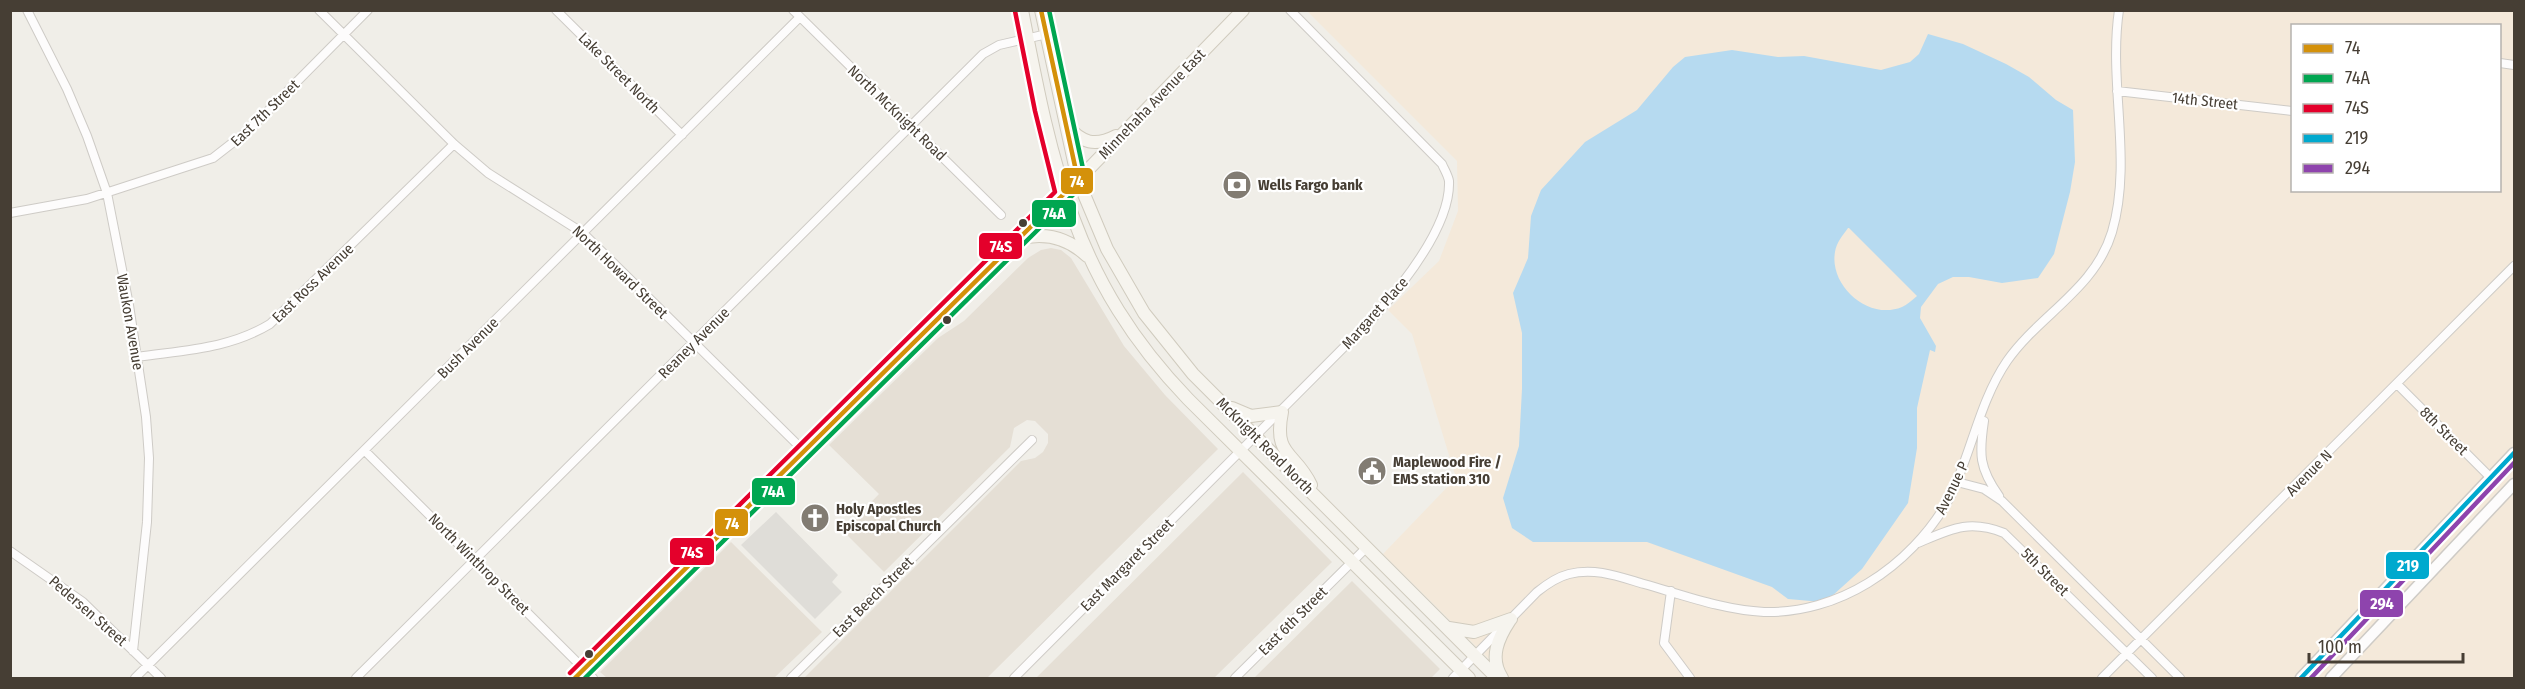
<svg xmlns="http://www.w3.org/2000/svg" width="2525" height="689" font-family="'Fira Sans Condensed',sans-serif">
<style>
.residential{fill:#e5dfd5}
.commercial{fill:#f4e9da;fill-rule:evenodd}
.parking{fill:#dfddd8}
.water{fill:#b6daf0;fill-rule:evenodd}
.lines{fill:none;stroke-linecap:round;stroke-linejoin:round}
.minor-casing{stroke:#cecbc6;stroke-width:10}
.tertiary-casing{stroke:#cecbc6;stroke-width:13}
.secondary-casing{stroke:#d0cbbe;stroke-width:14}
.minor{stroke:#fdfcfc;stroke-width:8}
.tertiary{stroke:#fdfcfc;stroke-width:10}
.secondary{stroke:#f6f4ee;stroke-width:12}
.bus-1-casing{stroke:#fff;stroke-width:9}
.bus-2-casing{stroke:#fff;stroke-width:9}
.bus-3-casing{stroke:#fff;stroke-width:9}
.bus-4-casing{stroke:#fff;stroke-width:9}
.bus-5-casing{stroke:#fff;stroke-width:9}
.bus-1{stroke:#d4910a;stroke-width:4.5}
.bus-2{stroke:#00a651;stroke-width:4.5}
.bus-3{stroke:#e4002b;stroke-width:4.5}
.bus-4{stroke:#00a9ce;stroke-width:4.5}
.bus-5{stroke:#8e44ad;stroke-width:4.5}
.bus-dot{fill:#463e34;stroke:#fff;stroke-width:2}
.labels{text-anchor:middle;stroke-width:4.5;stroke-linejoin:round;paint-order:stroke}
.street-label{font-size:15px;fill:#463e34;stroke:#fff}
.poi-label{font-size:15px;font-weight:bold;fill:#463e34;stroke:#fff;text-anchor:start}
.line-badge{stroke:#fff;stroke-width:2}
.badge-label{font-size:16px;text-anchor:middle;font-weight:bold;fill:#fff}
</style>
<rect width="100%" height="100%" fill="#f0eee8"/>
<path class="residential" d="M1051 248 1061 250 1071 258 1124 346 1165 395 1218 449 987 678H804L1021 461 1035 458 1043 452 1048 443V434L1035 421 1027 420 1014 428 1010 447 884 572 843 531 879 494 829 445 938 338 964 321 1028 258 1041 250Z
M1243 472 1332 562 1214 678H1036Z
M731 542 822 632 774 678H607L600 672Z
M1352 581 1440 669 1431 678H1254Z"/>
<path class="commercial" d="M1307 11H2514V678H1508L1383 554 1456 478 1412 334 1388 310 1439 261 1458 211 1457 161ZM2292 26H2500V190H2292Z"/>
<path class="parking" d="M776 512 838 575 832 582 842 592 815 619 741 545Z"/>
<path class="water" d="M1928 34 1963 44 2006 64 2029 77 2056 100 2073 110 2075 162 2070 192 2054 254 2038 278 2002 283 1969 277H1953L1938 284 1921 307 1920 318 1936 346 1935 352 1930 350 1917 408V448L1908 503 1862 569 1832 596 1822 602 1788 599 1772 587 1647 542H1533L1512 528 1503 498 1519 446 1522 389V333L1513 293 1528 258 1531 216 1541 190 1585 142 1637 110 1673 67 1685 57 1732 50 1778 57 1804 56 1881 70 1910 62 1919 54ZM1848 228H1849L1917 296C1912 300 1907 305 1902 307 1868 321 1829 285 1835 252 1836 243 1843 235 1848 228Z"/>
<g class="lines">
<g class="minor-casing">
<path id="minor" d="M27 10 67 89 87 136 107 193 129 305 146 417 149 458 147 522 133 651
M319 10 454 144 488 173 583 233 804 451
M556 10 682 135
M793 10 1001 215
M2500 63 2514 65
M2117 91 2292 111
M10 213 87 199 213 158 249 130 368 10
M137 357C184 350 229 349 270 324L454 144
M2397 384 2491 478
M1984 421C1979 454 1979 468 1999 496
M365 451 593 678
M1957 482 1984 489 2002 501 2180 678
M1918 543C1951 529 1969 519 2004 533L2152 678
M10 551 83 602 161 678
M1671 591 1664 643 1690 678
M135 678 800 17
M356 678 983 54 999 45 1047 34
M791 678 1032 440
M1014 678 1376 315C1403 284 1451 225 1449 181 1448 175 1444 169 1442 164L1290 10
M1235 678 1366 548
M1453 678 1537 592C1547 584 1557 577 1569 574 1595 567 1620 577 1644 584 1683 595 1723 610 1764 612 1800 613 1837 602 1868 583 1901 563 1930 533 1949 499 1971 455 1979 402 2007 361 2039 315 2095 289 2112 232 2133 161 2108 83 2119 10
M2102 678 2514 266"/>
</g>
<g class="tertiary-casing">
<path id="tertiary" d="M2301 678 2514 453
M2331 678 2514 484"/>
</g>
<g class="secondary-casing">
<path id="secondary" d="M1022 10C1052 165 1074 281 1188 399L1469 678
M1041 10 1078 180 1107 249 1144 313 1193 374 1497 678
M1067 126C1082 143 1095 147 1116 136
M1018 239C1044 232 1067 237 1087 256
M1232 408 1251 416 1282 412C1273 457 1295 451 1311 485
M1449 628 1474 632 1511 619
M575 678 1078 180 1243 10
M1502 678C1489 658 1498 638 1510 620"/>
</g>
<use href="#minor" class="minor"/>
<use href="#tertiary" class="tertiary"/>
<use href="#secondary" class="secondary"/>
<g class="bus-1-casing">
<path id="bus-1" d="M575 678 1078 180 1041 10"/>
</g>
<g class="bus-2-casing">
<path id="bus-2" d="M585 678 1084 184 1085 178 1049 10"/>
</g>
<g class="bus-3-casing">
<path id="bus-3" d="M570 673 1055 192 1035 111 1015 11"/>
</g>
<g class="bus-4-casing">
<path id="bus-4" d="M2301 678 2514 453"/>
</g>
<g class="bus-5-casing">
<path id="bus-5" d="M2311 678 2514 463"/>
</g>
<use href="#bus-1" class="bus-1"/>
<use href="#bus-2" class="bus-2"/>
<use href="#bus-3" class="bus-3"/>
<use href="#bus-4" class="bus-4"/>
<use href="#bus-5" class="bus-5"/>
</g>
<defs>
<g id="bank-disc" transform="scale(1.5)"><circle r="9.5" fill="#827c73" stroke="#fff"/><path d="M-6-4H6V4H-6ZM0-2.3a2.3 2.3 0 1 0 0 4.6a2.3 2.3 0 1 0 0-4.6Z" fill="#fff"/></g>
<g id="civic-disc" transform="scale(1.5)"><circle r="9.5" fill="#827c73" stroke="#fff"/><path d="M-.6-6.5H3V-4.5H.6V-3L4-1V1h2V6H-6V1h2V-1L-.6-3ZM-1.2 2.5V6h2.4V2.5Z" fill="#fff"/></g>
<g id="church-disc" transform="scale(1.5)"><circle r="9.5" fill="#827c73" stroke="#fff"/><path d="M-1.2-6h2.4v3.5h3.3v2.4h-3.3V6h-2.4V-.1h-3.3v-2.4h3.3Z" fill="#fff"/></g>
</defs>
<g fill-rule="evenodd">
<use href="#bank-disc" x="1237" y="185"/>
<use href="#civic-disc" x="1372" y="471"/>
<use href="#church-disc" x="815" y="518"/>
</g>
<g class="bus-dot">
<circle cx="1023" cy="223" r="5"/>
<circle cx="947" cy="320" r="5"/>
<circle cx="589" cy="654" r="5"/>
</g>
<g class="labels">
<g class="street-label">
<text transform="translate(619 73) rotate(45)" y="5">Lake Street North</text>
<text transform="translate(2205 101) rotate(6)" y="5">14th Street</text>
<text transform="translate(1152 104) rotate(-46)" y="5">Minnehaha Avenue East</text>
<text transform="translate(265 113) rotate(-44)" y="5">East 7th Street</text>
<text transform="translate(897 113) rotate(44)" y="5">North McKnight Road</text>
<text transform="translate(620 272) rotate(44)" y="5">North Howard Street</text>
<text transform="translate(313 283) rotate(-44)" y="5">East Ross Avenue</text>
<text transform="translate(1375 313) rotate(-48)" y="5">Margaret Place</text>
<text transform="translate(130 322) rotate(80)" y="5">Waukon Avenue</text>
<text transform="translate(694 343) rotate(-45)" y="5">Reaney Avenue</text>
<text transform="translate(468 348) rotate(-45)" y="5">Bush Avenue</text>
<text transform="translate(2444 431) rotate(45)" y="5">8th Street</text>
<text transform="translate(1265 446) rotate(45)" y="5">McKnight Road North</text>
<text transform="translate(2309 473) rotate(-45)" y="5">Avenue N</text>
<text transform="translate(1952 488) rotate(-64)" y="5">Avenue P</text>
<text transform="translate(479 564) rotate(45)" y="5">North Winthrop Street</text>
<text transform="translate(1127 565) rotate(-45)" y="5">East Margaret Street</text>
<text transform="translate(2045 572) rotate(45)" y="5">5th Street</text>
<text transform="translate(873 597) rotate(-45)" y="5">East Beech Street</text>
<text transform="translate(88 611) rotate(41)" y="5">Pedersen Street</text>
<text transform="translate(1293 621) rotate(-45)" y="5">East 6th Street</text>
</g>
<g class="poi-label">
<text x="1258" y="190">Wells Fargo bank</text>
<text x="1393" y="467">Maplewood Fire /<tspan x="1393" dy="17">EMS station 310</tspan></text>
<text x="836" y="514">Holy Apostles<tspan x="836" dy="17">Episcopal Church</tspan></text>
</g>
</g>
<g class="line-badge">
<rect x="1060" y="167" width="34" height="28" rx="6" fill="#d4910a"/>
<rect x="1031" y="199" width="46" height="29" rx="6" fill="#00a651"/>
<rect x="978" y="232" width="45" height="28" rx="6" fill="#e4002b"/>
<rect x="751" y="477" width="45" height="29" rx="6" fill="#00a651"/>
<rect x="714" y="508" width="35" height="29" rx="6" fill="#d4910a"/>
<rect x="669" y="537" width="46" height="29" rx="6" fill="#e4002b"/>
<rect x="2385" y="551" width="45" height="29" rx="6" fill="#00a9ce"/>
<rect x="2359" y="589" width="45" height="29" rx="6" fill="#8e44ad"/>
</g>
<g class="badge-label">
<text x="1077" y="187">74</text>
<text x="1054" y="219">74A</text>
<text x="1001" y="252">74S</text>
<text x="773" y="497">74A</text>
<text x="732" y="529">74</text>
<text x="692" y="558">74S</text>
<text x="2408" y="571">219</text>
<text x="2382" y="609">294</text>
</g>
<rect width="2525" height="689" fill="none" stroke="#463e34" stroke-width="24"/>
<rect x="2291" y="24" width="210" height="168" fill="#ffffff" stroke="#b5b2ae" stroke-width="1.5"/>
<rect x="2303" y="44" width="30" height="9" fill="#d4910a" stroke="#b5b2ae" stroke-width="1.5"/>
<text x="2345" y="54" font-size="18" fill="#463e34">74</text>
<rect x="2303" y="74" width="30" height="9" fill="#00a651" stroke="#b5b2ae" stroke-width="1.5"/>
<text x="2345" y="84" font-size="18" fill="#463e34">74A</text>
<rect x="2303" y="104" width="30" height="9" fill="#e4002b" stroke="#b5b2ae" stroke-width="1.5"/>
<text x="2345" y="114" font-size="18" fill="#463e34">74S</text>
<rect x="2303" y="134" width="30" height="9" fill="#00a9ce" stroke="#b5b2ae" stroke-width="1.5"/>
<text x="2345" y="144" font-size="18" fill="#463e34">219</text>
<rect x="2303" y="164" width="30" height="9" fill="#8e44ad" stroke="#b5b2ae" stroke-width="1.5"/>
<text x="2345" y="174" font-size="18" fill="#463e34">294</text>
<path d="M2309 653v9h154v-9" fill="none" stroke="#463e34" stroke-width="3"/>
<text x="2318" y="653" font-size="18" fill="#463e34" stroke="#ffffff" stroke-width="4.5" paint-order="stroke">100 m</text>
</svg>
